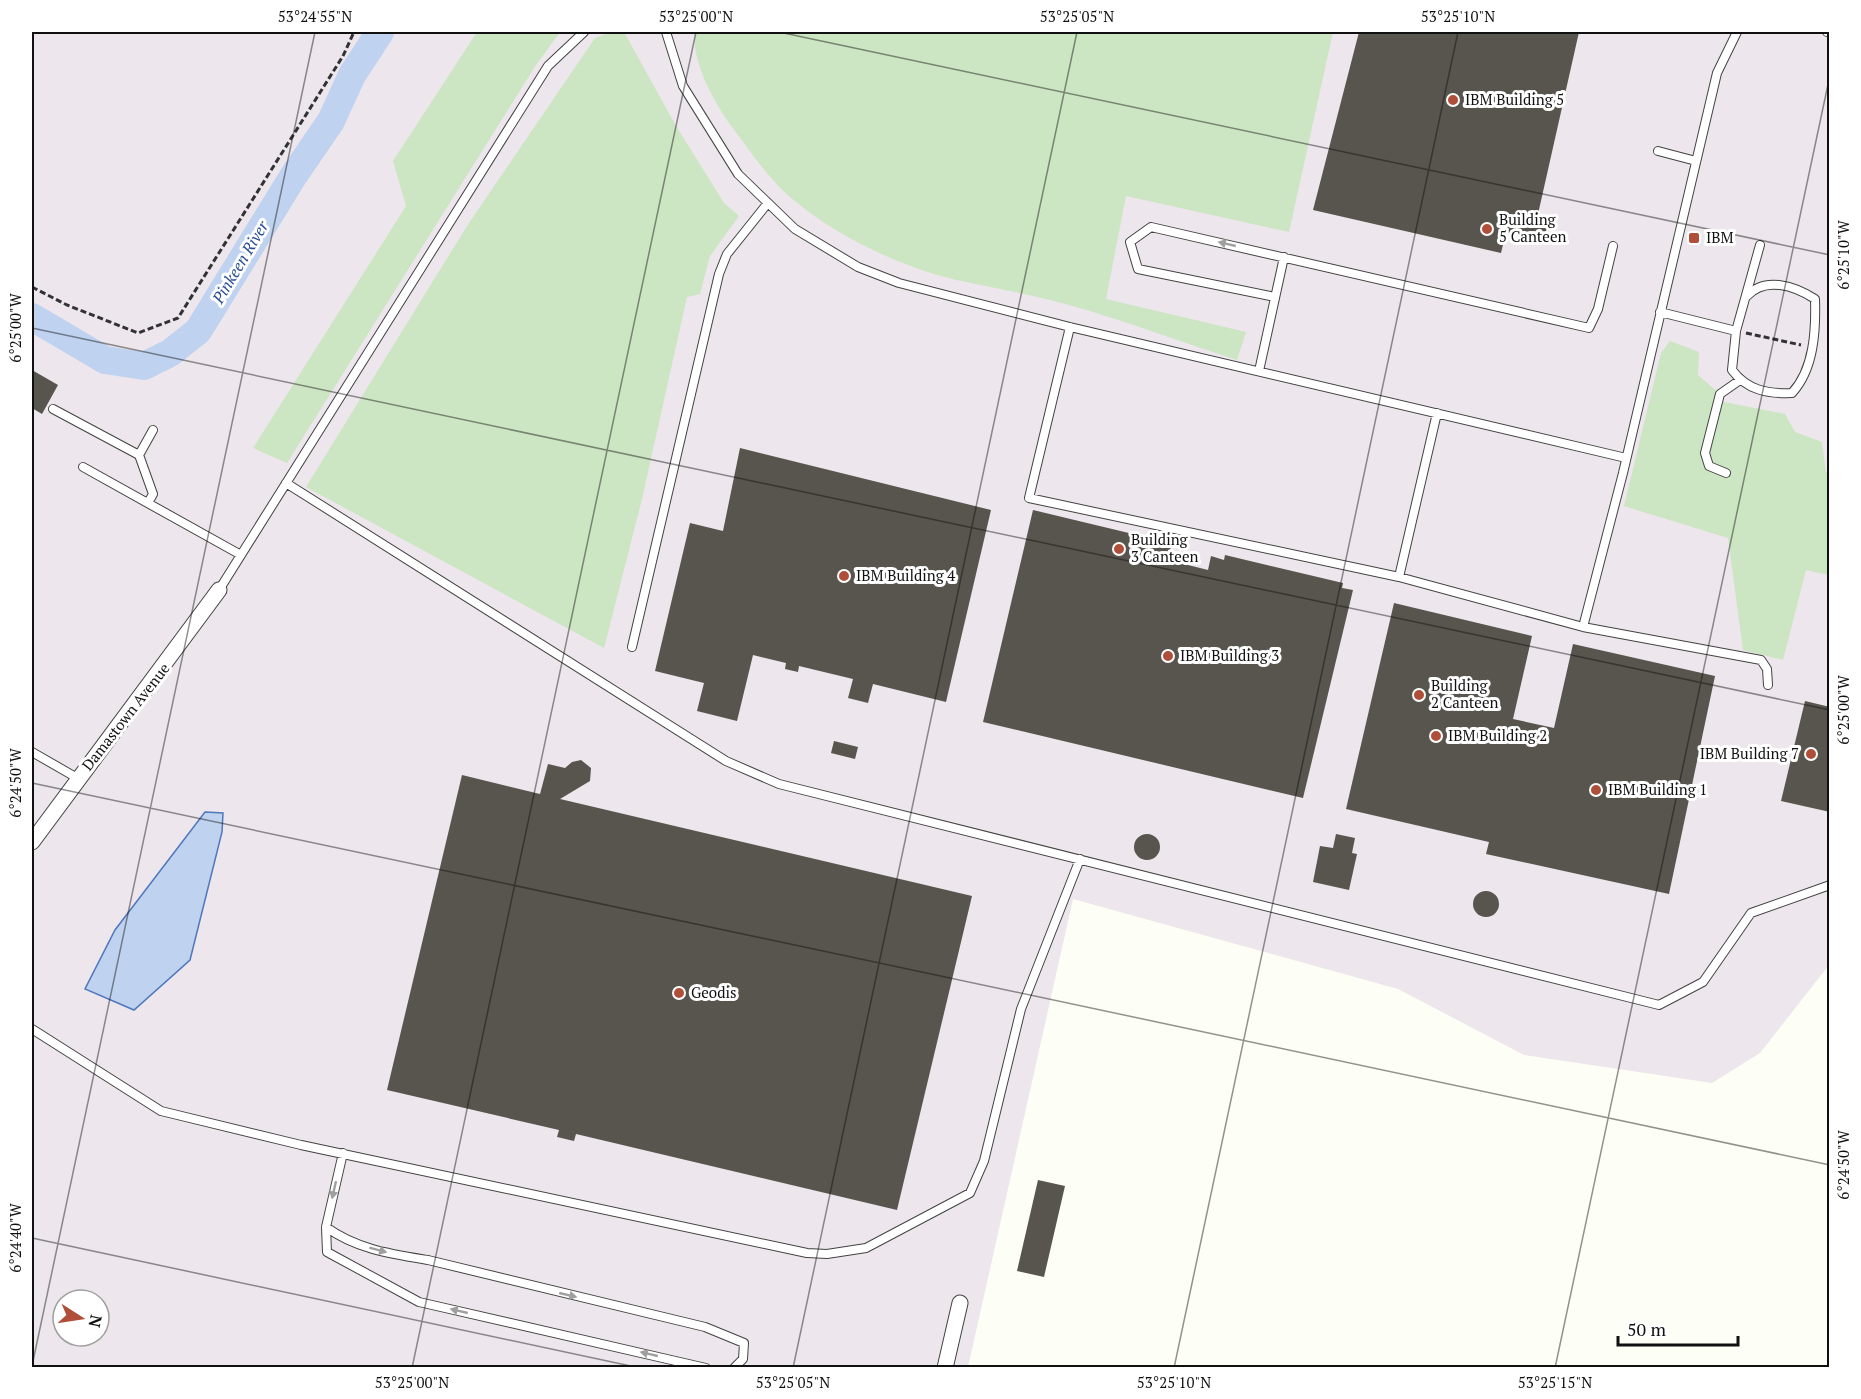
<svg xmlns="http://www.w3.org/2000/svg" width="1861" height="1399" font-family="'PT Serif',serif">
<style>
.industrial{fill:#ede6ec;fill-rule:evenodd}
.green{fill:#cce5c2}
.water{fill:#bfd2ef;stroke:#4f78bd;stroke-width:1.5}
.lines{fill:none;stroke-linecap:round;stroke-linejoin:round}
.river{stroke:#bfd2ef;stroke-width:28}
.building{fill:#58544e}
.lane-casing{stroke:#434343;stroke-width:10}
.street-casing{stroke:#434343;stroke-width:17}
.path{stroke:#323232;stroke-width:3;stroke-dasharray:6 3;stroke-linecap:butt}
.lane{stroke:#fff;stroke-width:8}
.street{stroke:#fff;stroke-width:15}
.oneway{fill:#9f9f9f}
.ticks{fill:none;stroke:#101010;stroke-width:1.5;stroke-opacity:0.45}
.poi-dot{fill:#b04f39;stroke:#fff;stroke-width:2}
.labels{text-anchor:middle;stroke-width:6;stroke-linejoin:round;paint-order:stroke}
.poi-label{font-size:15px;fill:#101010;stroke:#fff;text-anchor:start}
.street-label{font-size:15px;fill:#101010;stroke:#fff}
.water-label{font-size:16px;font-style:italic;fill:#284c94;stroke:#fff}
.neatline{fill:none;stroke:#101010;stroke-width:2}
.ticks-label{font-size:15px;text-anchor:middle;fill:#101010}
</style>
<rect width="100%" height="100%" fill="#fdfef5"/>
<path class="industrial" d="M32 32H1829V965L1760 1053 1712 1083 1524 1055 1398 989 1073 899 968 1367H32ZM63 1300H99V1336H63Z"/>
<path class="green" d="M477 32H560L536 65 287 463 253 448 406 206 393 161Z
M611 32H624L676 126 724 203 739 216 710 256 700 294 687 297 642 499 604 648 306 487 467 226 595 38Z
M695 32H1333L1289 232 1126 196 1106 299 1246 332 1237 360C1175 340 1113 316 1050 300 1012 290 972 285 934 274 883 258 831 232 790 197 768 178 750 151 732 127 715 104 691 61 695 32Z
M1670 341 1699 352 1698 375 1720 394 1724 402 1785 414 1795 432 1822 442 1826 472 1829 473V575L1806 570 1783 660 1743 650 1728 538 1624 506 1661 353Z"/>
<path class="water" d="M205 812 223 813 222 832 190 960 134 1010 85 989 115 930Z"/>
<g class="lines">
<path class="river" d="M32 317 105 360 144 366 170 353 198 331 294 175 331 121 352 75 380 32"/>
</g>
<path class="building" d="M1359 32H1579L1536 223 1547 226 1544 241 1506 232 1501 253 1313 210Z
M32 370 58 385 42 414 32 408Z
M740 448 991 510 946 702 873 684 868 703 848 698 853 679 799 666 798 672 785 669 786 663 753 655 737 721 697 711 704 683 655 671 690 523 723 531Z
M1033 510 1158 540V543L1171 546 1168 560 1208 570 1211 556 1224 560 1225 555 1343 583 1342 588 1353 590 1303 798 983 722Z
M1394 603 1532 636 1513 719 1554 728 1573 644 1715 676 1669 894 1486 854 1489 842 1346 809Z
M1805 701 1830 707V812L1781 801Z
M834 741 858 747 855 759 831 753Z
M581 760 591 768 590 781 560 799 972 896 897 1210 576 1134 574 1141 557 1137 559 1130 387 1090 462 775 540 794 548 764 565 768 572 762Z
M1134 847a13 13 0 1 1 26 0a13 13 0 1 1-26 0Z
M1336 834 1355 838 1352 853 1357 854 1349 890 1313 882 1320 846 1333 848Z
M1473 904a13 13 0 1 1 26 0a13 13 0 1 1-26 0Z
M1038 1180 1065 1186 1044 1277 1017 1271Z"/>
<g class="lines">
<g class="lane-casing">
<path id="lane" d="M666 32 683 86 738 174 795 229 858 267 899 283 1070 327 1626 458
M1827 32H1830
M1658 151 1696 161
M1275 297 1138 269 1130 242 1151 227 1589 328 1598 309 1613 246
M1660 312 1736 331 1760 245
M1070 327 1029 498 1399 577 1583 627 1761 660 1767 669 1768 685
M1736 331 1732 370C1747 390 1767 394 1792 393 1814 369 1816 331 1815 299 1795 286 1765 276 1747 296
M1259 371 1284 257
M53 409 139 455
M83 467 241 555
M1726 473 1709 466 1705 453 1720 394 1740 380
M286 483 726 761 779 784 1659 1005 1703 982 1751 913 1830 885
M148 503 153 494 139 455 153 430
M1399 577 1437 413
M219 590 548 66 584 32
M1583 627 1623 473 1717 73 1737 32
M632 647 719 274 727 254 767 204
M32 752 79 779
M32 1029 161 1111 301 1145 807 1253 827 1254 866 1248 970 1193 984 1161 1021 1009 1080 859
M343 1153 326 1227 327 1252 419 1302 706 1368
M326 1227C356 1249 391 1254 428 1260L705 1327 744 1343 743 1359 734 1368"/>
</g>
<g class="street-casing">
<path id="street" d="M32 842 219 590
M945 1368 960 1303"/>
</g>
<path class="path" d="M32 287 67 305 138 333 178 318 343 56 354 32
M1746 333 1801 345"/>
<use href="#lane" class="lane"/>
<use href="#street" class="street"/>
</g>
<defs><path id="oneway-solid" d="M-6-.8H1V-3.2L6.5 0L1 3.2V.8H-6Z" transform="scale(1.5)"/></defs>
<g class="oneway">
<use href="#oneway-solid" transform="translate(1227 244) rotate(-167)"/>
<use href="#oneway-solid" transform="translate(334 1190) rotate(103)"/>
<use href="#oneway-solid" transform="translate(378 1250) rotate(15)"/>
<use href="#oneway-solid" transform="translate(568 1295) rotate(13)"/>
<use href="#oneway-solid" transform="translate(459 1311) rotate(-167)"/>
<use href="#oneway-solid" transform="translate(649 1354) rotate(-167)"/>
</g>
<path class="ticks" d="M779 32 1830 255M32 328 1830 710M32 783 1830 1165M32 1238 640 1368M32 1366 315 32M412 1368 696 32M793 1368 1077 32M1174 1368 1458 32M1555 1368 1830 75"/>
<g class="poi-dot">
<circle cx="1453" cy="100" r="6"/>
<circle cx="1487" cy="229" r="6"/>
<rect x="1688" y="232" width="12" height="12" rx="3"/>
<circle cx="1119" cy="549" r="6"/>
<circle cx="844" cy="576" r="6"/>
<circle cx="1168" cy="656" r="6"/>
<circle cx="1419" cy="695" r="6"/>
<circle cx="1436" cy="736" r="6"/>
<circle cx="1811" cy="754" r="6"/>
<circle cx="1596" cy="790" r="6"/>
<circle cx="679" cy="993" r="6"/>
</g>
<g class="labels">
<g class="poi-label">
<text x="1465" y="105">IBM Building 5</text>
<text x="1499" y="225">Building<tspan x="1499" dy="17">5 Canteen</tspan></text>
<text x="1706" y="243">IBM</text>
<text x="1131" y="545">Building<tspan x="1131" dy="17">3 Canteen</tspan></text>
<text x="856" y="581">IBM Building 4</text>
<text x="1180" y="661">IBM Building 3</text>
<text x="1431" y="691">Building<tspan x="1431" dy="17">2 Canteen</tspan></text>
<text x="1448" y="741">IBM Building 2</text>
<text x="1799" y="759" text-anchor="end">IBM Building 7</text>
<text x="1608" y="795">IBM Building 1</text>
<text x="691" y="998">Geodis</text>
</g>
<g class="street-label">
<text transform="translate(126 717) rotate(-52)" y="5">Damastown Avenue</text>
</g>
<g class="water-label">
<text transform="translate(240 262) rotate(-59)" y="6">Pinkeen River</text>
</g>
</g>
<rect width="1861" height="1399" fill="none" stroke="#ffffff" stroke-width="66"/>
<g transform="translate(81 1318) rotate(102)"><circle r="28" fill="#ffffff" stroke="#9f9f9f" stroke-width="1.5"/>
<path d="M0-4.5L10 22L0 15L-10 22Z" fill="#b04f39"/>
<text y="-9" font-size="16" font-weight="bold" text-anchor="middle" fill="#101010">N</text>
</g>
<path d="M1618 1336v9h120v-9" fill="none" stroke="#101010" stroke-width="3"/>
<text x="1627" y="1336" font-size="18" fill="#101010" stroke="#ffffff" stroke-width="4.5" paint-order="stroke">50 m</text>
<rect x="33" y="33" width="1795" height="1333" class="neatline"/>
<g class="ticks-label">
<text x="315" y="22">53°24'55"N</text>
<text x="696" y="22">53°25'00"N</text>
<text x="1077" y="22">53°25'05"N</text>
<text x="1458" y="22">53°25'10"N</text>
<text transform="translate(1844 255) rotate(-90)" y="5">6°25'10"W</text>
<text transform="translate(16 328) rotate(-90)" y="5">6°25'00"W</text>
<text transform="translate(1844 710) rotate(-90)" y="5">6°25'00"W</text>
<text transform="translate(16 783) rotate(-90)" y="5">6°24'50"W</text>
<text transform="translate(1844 1165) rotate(-90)" y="5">6°24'50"W</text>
<text transform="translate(16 1238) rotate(-90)" y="5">6°24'40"W</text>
<text x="412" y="1388">53°25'00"N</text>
<text x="793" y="1388">53°25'05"N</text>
<text x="1174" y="1388">53°25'10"N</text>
<text x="1555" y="1388">53°25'15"N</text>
</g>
</svg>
